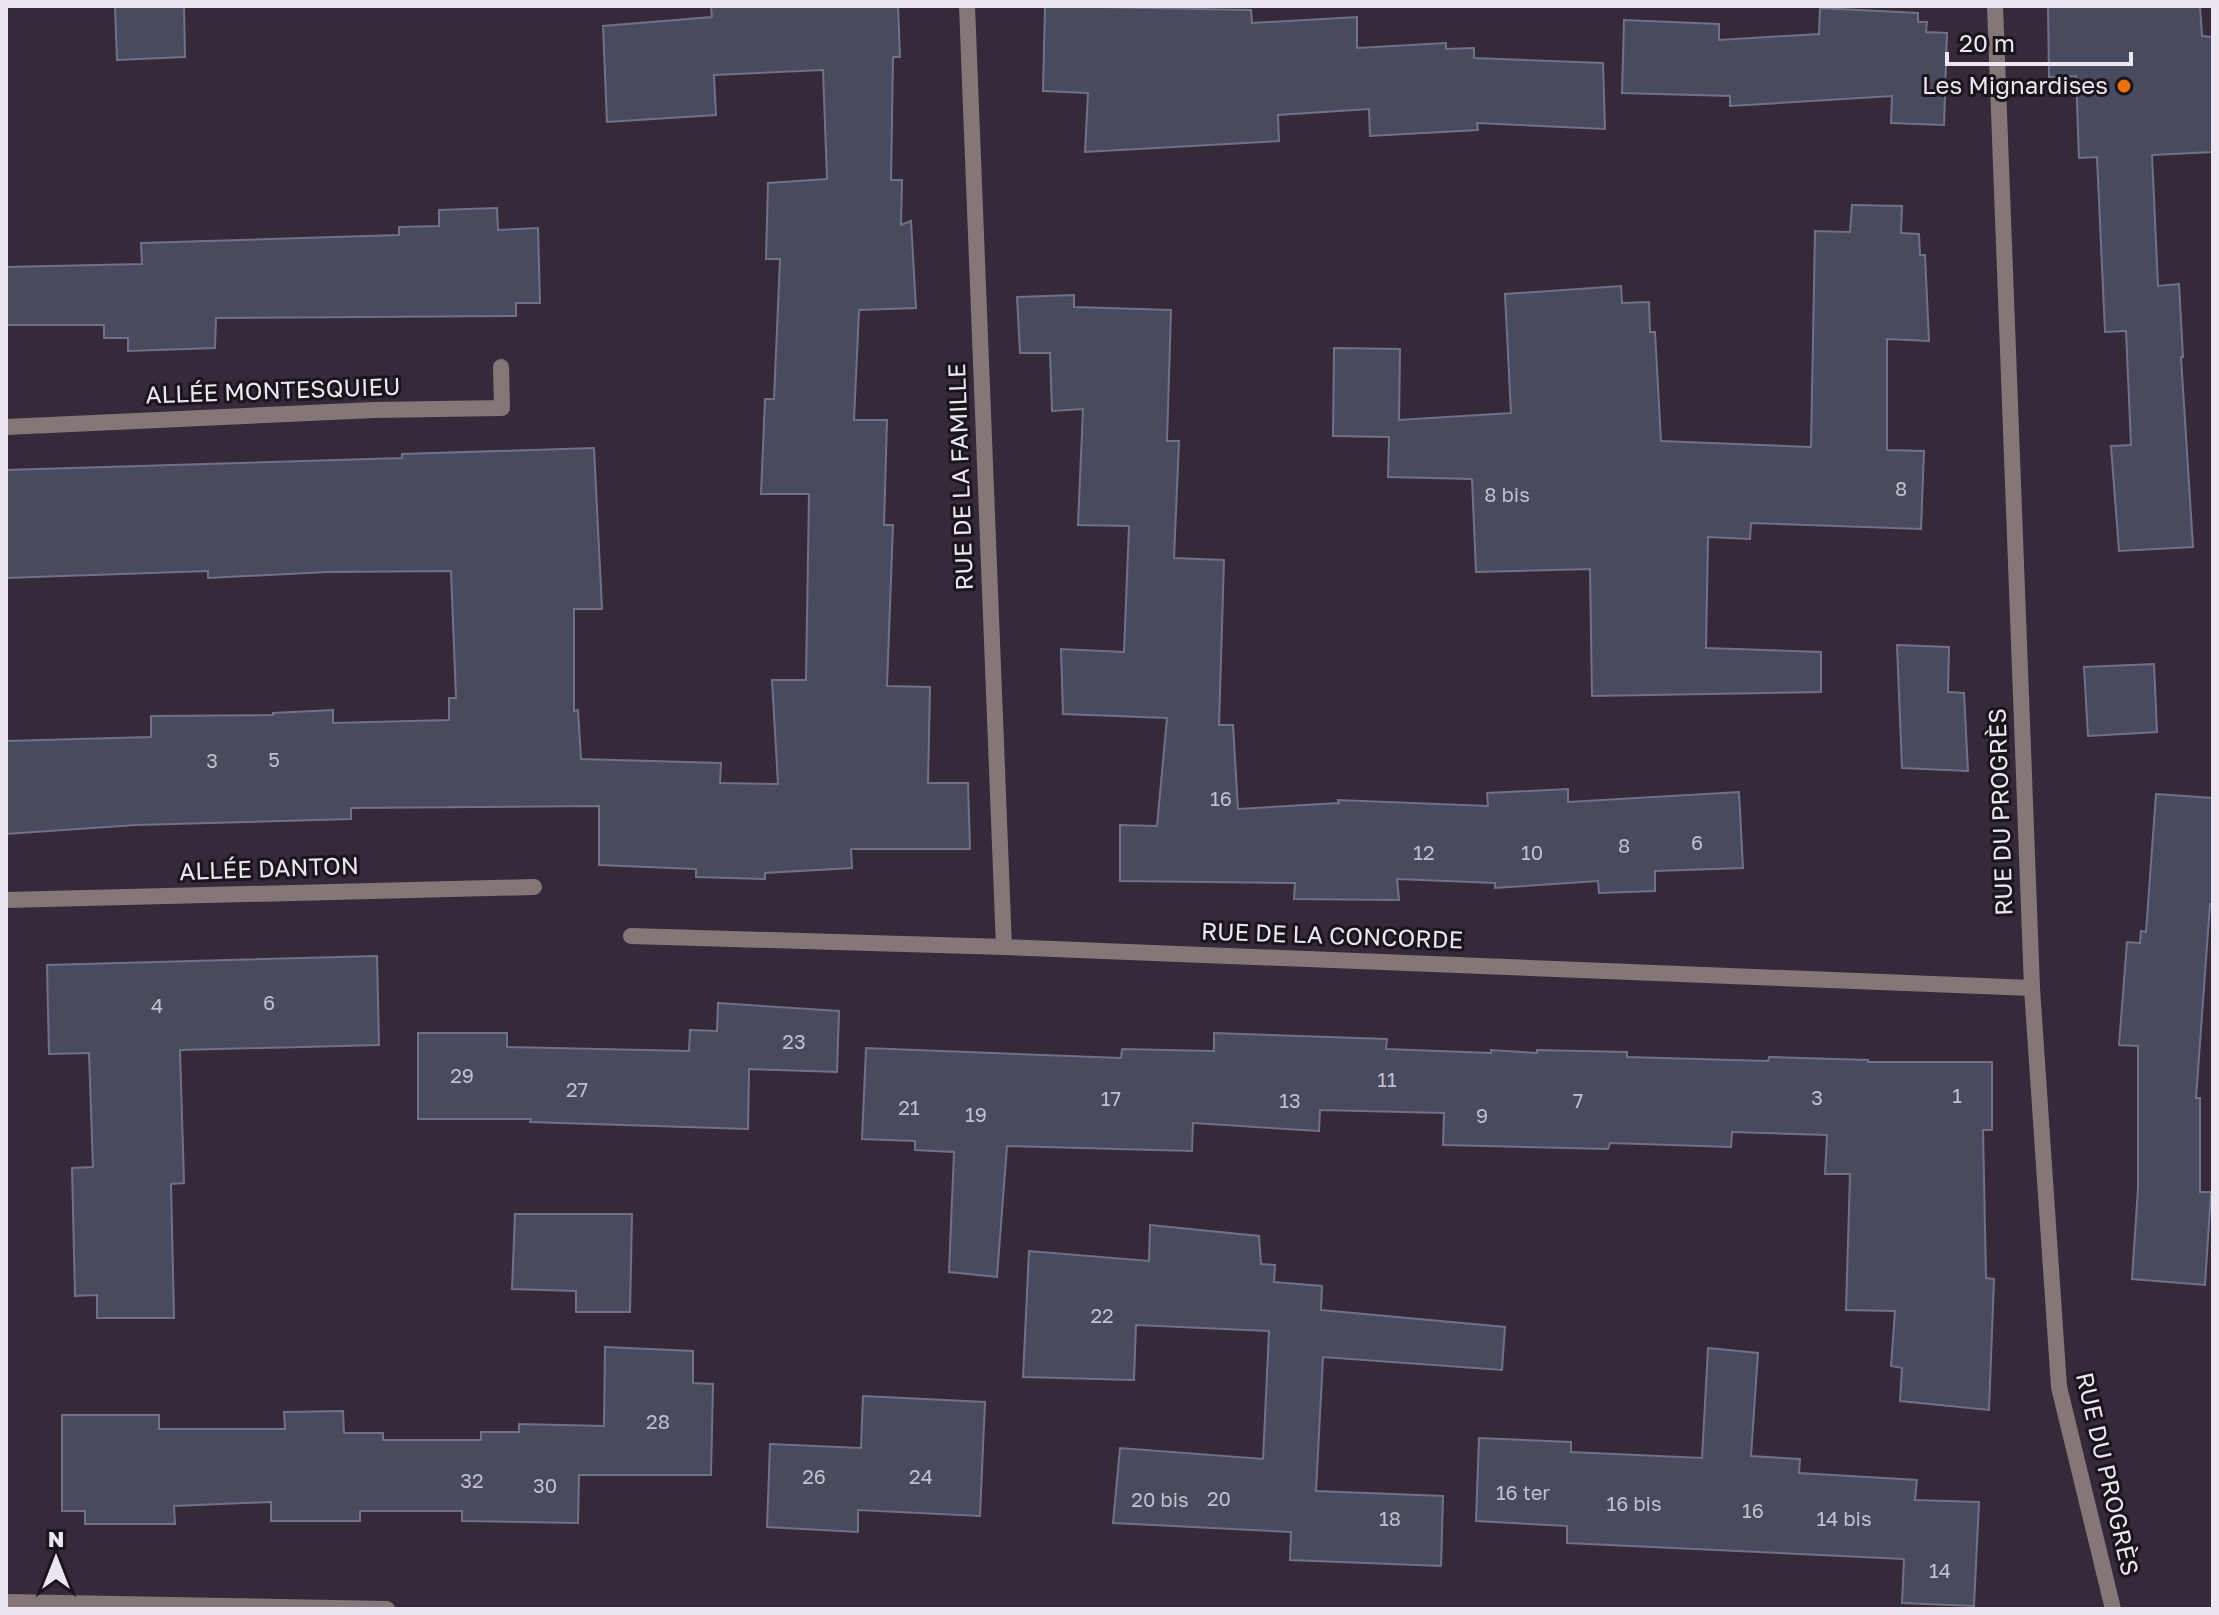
<svg xmlns="http://www.w3.org/2000/svg" width="2219" height="1615" font-family="'Golos Text',sans-serif">
<style>
.building{fill:#484a5d;stroke:#6f7286;stroke-width:2}
.lines{fill:none;stroke-linecap:round;stroke-linejoin:round}
.lane{stroke:#837777;stroke-width:16}
.street{stroke:#837777;stroke-width:16}
.food-dot{fill:#e8710a;stroke:#1a151c;stroke-width:3}
.labels{text-anchor:middle;stroke-width:6;stroke-linejoin:round;paint-order:stroke}
.number-label{font-size:20px;fill:#c4bfcb}
.poi-label{font-size:24px;fill:#ede6f0;stroke:#1a151c;text-anchor:end}
.street-label{font-size:24px;fill:#ede6f0;stroke:#1a151c}
</style>
<rect width="100%" height="100%" fill="#362a3a"/>
<path class="building" d="M115 6H184L185 57 117 60Z
M711 6H898L900 57H893L891 180H902L901 225 911 221 916 308 859 310 854 420H887L884 525H893L887 686 930 687 928 783H968L970 849H851L852 868 765 873V879L696 877V869L599 865V806L351 808V819L136 825 6 834V741L151 737V716L273 715V713L333 710V723L449 720V698H456L451 571 327 572 208 578V571L6 578V470L402 458V454L594 448 602 609H574V711L578 710 581 759 721 763 720 783 778 784 772 680H806L809 494H761L765 399H774L780 259H766L768 183 827 179 823 70 714 75 716 115 607 122 603 26 712 17Z
M1045 6 1251 10 1252 23 1357 17V48L1446 43V49L1474 48V58L1603 63 1605 129 1477 123 1478 130 1370 136 1369 109 1278 115 1279 141 1085 152 1088 93 1043 91Z
M2048 6H2200L2202 36 2213 37V152L2152 155 2158 286 2179 284 2183 357H2181L2193 547 2119 551 2111 446 2131 445 2126 331 2105 332 2097 157 2079 158 2076 76 2049 77Z
M1820 8 1918 13V22H1927L1926 32 1947 33 1944 125 1891 123 1892 96 1730 106V96L1622 93 1624 20 1719 24V40L1819 34Z
M1852 205 1902 206 1901 233 1919 234 1920 255H1925L1929 341 1887 339V450L1924 451 1921 529 1751 523 1750 539 1708 537 1706 648 1821 652V692L1592 696 1590 569 1476 572 1472 479 1388 477 1389 437 1333 436 1334 348 1400 349 1399 420 1511 413 1505 294 1621 286 1622 303 1649 302 1650 332H1655L1661 441 1811 447 1815 231 1850 232Z
M497 208 498 230 538 228 540 303H516V316L216 318 215 348 128 351V338H104V325H6V267L142 264 141 243 399 235V227L439 226V210Z
M1074 295V307L1171 310 1167 441H1179L1174 558 1224 560 1219 725H1233L1238 809 1339 803 1338 800 1488 806 1487 793 1568 789V802L1739 792 1743 868 1655 871V891L1599 893 1598 881 1495 888V883L1397 879 1399 900 1294 899 1295 883 1120 881V825L1157 826 1167 718 1063 714 1061 649 1124 652 1129 526 1078 525 1083 409 1052 411 1050 353H1020L1017 297Z
M1897 645 1949 647 1948 692 1964 693 1968 771 1902 768Z
M2154 664 2157 732 2088 736 2084 667Z
M2156 794 2213 798V904H2210L2196 1098H2200V1192H2211L2205 1285 2132 1279 2138 1188V1046L2119 1045 2127 942 2140 943 2141 931 2146 932Z
M377 956 379 1045 180 1050 184 1183 171 1184 174 1318H97V1295L75 1296 72 1168 93 1167 89 1053 49 1054 47 965Z
M718 1003 839 1011 837 1072 749 1069 748 1129 530 1122 531 1119H418V1033H507V1047L689 1051 690 1030 717 1031Z
M1214 1033 1387 1039 1386 1049 1491 1053V1050L1537 1053V1050L1627 1052V1057L1768 1061 1769 1057 1868 1060V1062H1992V1130H1983L1986 1278 1994 1279 1989 1410 1900 1401 1902 1368 1891 1366 1895 1311 1846 1310 1850 1174H1825L1827 1135 1732 1132 1731 1147 1610 1143 1608 1149 1443 1145 1444 1113 1320 1110 1319 1131 1193 1123 1192 1151 1007 1146 997 1277 949 1272 954 1152 915 1150V1141L862 1139 866 1048 1121 1058 1122 1049 1214 1051Z
M515 1214H632L630 1312H576V1291L512 1289Z
M1150 1225 1259 1236 1261 1264 1275 1265 1274 1282 1322 1286 1321 1310 1505 1327 1502 1370 1323 1357 1316 1491 1443 1496 1441 1566 1290 1560 1291 1532 1113 1523 1120 1448 1263 1459 1269 1331 1136 1325 1134 1380 1023 1377 1029 1251 1149 1261Z
M605 1347 693 1351V1383L713 1384 711 1475H579L578 1523 462 1521V1511H360V1521H271V1502L174 1506 175 1524H85V1511H62V1415H159V1429H285L284 1412 343 1411 344 1433H383V1440H481V1432H519V1424L604 1426Z
M1708 1348 1758 1353 1751 1456 1800 1459 1799 1473 1917 1480 1915 1500 1979 1502 1974 1606 1902 1603 1904 1559 1567 1543V1526L1476 1521 1479 1438 1571 1442V1452L1702 1458Z
M863 1396 985 1402 980 1516 858 1510V1532L767 1527 770 1444 861 1448Z"/>
<g class="lines">
<path class="lane" d="M6 427 374 410 502 408 501 367
M6 900 534 887"/>
<path class="street" d="M967 6 1004 947
M1995 6 2032 988 2059 1387 2113 1609
M631 936 1004 947 2032 988
M6 1602 387 1609"/>
</g>
<circle class="food-dot" cx="2124" cy="86" r="8"/>
<g class="labels">
<g class="number-label">
<text x="1901" y="496">8</text>
<text x="1507" y="502">8 bis</text>
<text x="274" y="767">5</text>
<text x="212" y="768">3</text>
<text x="1221" y="806">16</text>
<text x="1697" y="850">6</text>
<text x="1624" y="853">8</text>
<text x="1424" y="860">12</text>
<text x="1532" y="860">10</text>
<text x="269" y="1010">6</text>
<text x="157" y="1013">4</text>
<text x="794" y="1049">23</text>
<text x="462" y="1083">29</text>
<text x="1387" y="1087">11</text>
<text x="577" y="1097">27</text>
<text x="1957" y="1103">1</text>
<text x="1817" y="1105">3</text>
<text x="1111" y="1106">17</text>
<text x="1290" y="1108">13</text>
<text x="1578" y="1108">7</text>
<text x="909" y="1115">21</text>
<text x="976" y="1122">19</text>
<text x="1482" y="1123">9</text>
<text x="1102" y="1323">22</text>
<text x="658" y="1429">28</text>
<text x="814" y="1484">26</text>
<text x="921" y="1484">24</text>
<text x="472" y="1488">32</text>
<text x="545" y="1493">30</text>
<text x="1523" y="1500">16 ter</text>
<text x="1219" y="1506">20</text>
<text x="1160" y="1507">20 bis</text>
<text x="1634" y="1511">16 bis</text>
<text x="1753" y="1518">16</text>
<text x="1390" y="1526">18</text>
<text x="1844" y="1526">14 bis</text>
<text x="1940" y="1578">14</text>
</g>
<g class="poi-label">
<text x="2108" y="94">Les Mignardises</text>
</g>
<g class="street-label">
<text transform="translate(273 391) rotate(-2)" y="8">ALLÉE MONTESQUIEU</text>
<text transform="translate(961 477) rotate(-92)" y="8">RUE DE LA FAMILLE</text>
<text transform="translate(2001 812) rotate(-92)" y="8">RUE DU PROGRÈS</text>
<text transform="translate(269 869) rotate(-2)" y="8">ALLÉE DANTON</text>
<text transform="translate(1332 936) rotate(2)" y="8">RUE DE LA CONCORDE</text>
<text transform="translate(2107 1474) rotate(77)" y="8">RUE DU PROGRÈS</text>
</g>
</g>
<rect width="2219" height="1615" fill="none" stroke="#ede6f0" stroke-width="16"/>
<g transform="translate(56 1559)" stroke="#1a151c" stroke-width="6" paint-order="stroke">
<path d="M0-6L14 30L0 20L-14 30Z" fill="#ede6f0"/>
<text y="-12" font-size="22" font-weight="bold" text-anchor="middle" fill="#ede6f0">N</text>
</g>
<path d="M1947 52v12h184v-12" fill="none" stroke="#ede6f0" stroke-width="4"/>
<text x="1959" y="52" font-size="24" fill="#ede6f0" stroke="#1a151c" stroke-width="6" paint-order="stroke">20 m</text>
</svg>
